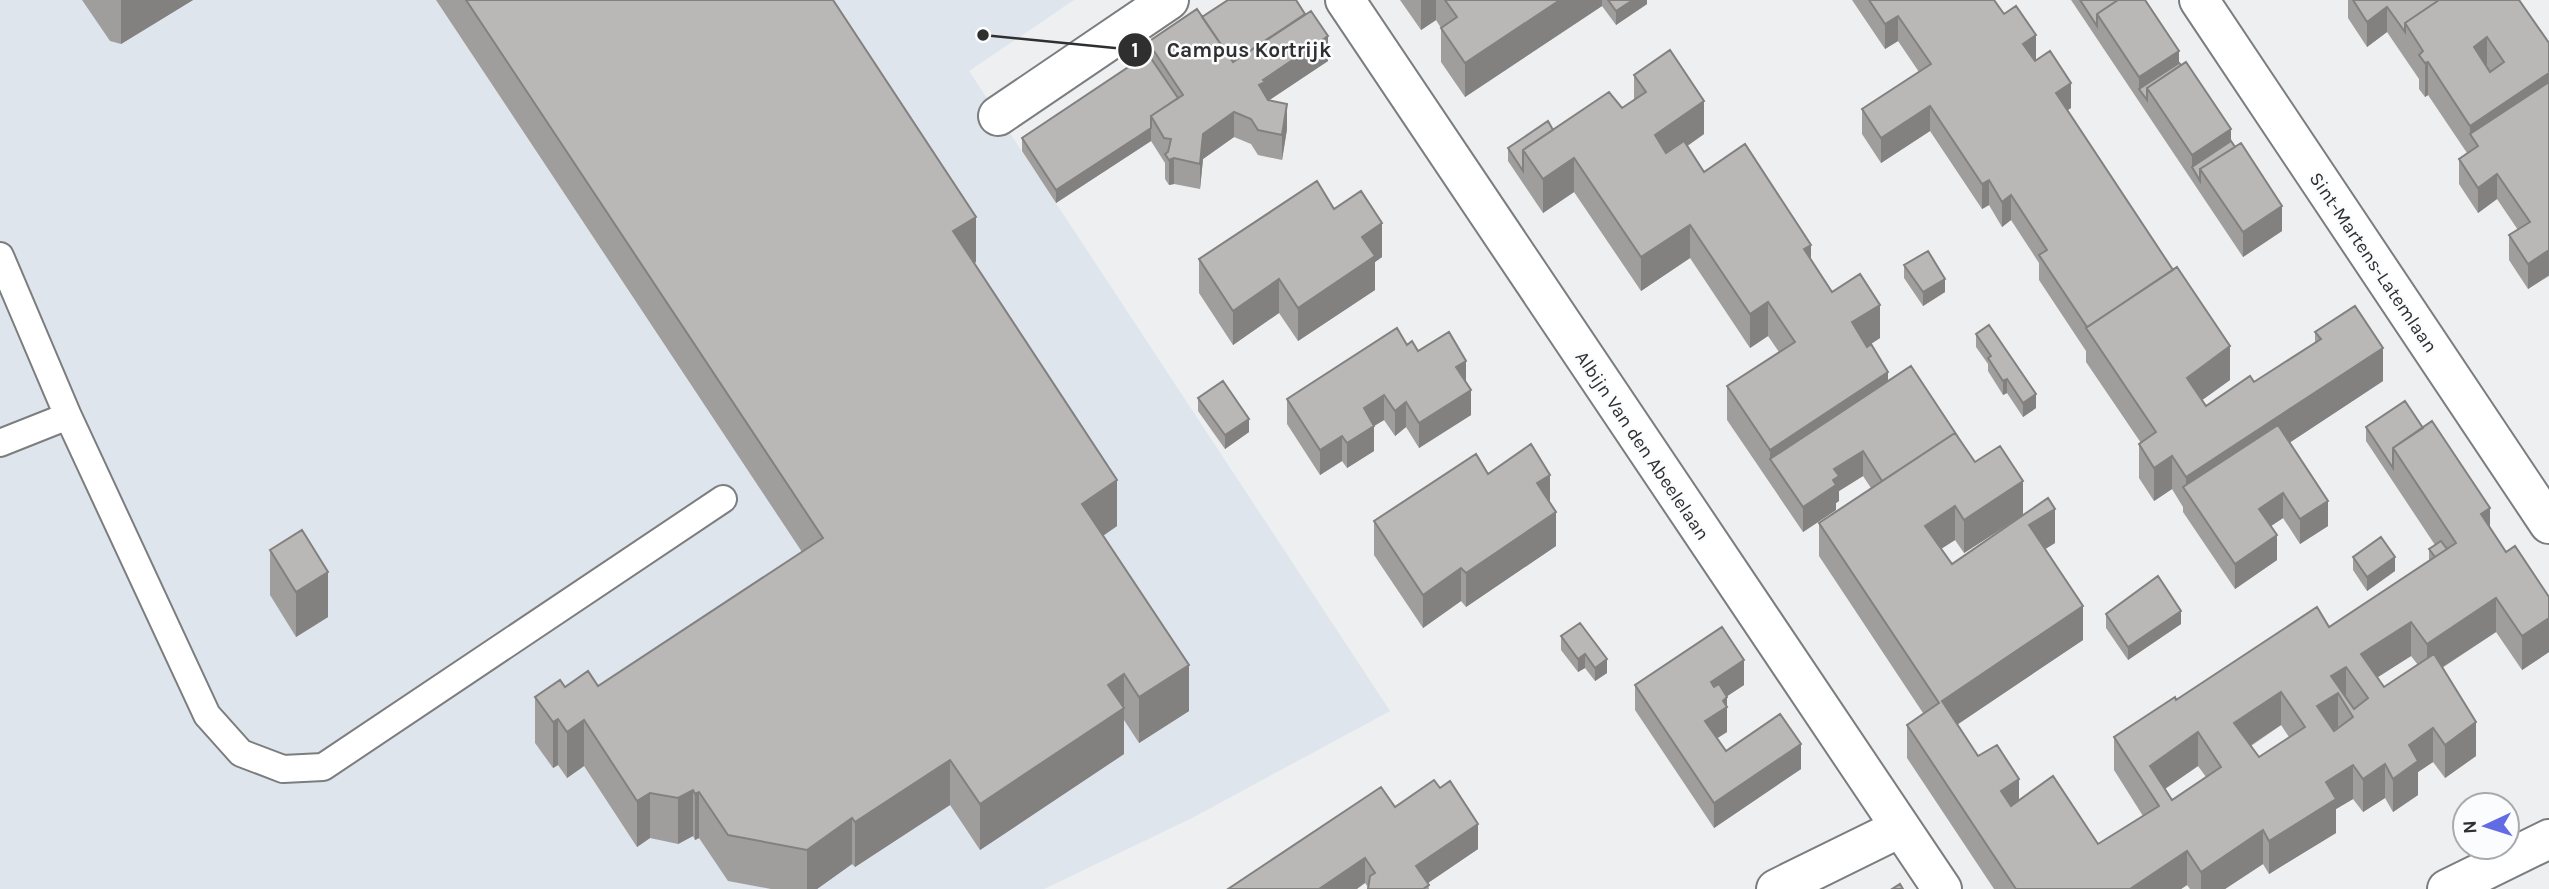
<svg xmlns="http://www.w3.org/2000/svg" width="2549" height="889" font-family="Karla,sans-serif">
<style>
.built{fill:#dee5ec}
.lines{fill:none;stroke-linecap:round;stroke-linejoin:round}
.lane-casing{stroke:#7b7d7e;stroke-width:30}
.street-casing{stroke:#7b7d7e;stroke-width:42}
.lane{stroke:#fff;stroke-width:26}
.street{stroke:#fff;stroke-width:38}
.wall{fill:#a09e9d;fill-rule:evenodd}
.shaded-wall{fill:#828180}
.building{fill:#bab8b7;stroke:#828180;stroke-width:2;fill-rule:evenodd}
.labels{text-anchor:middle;stroke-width:5;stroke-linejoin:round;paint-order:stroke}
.street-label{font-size:19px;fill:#2f2f30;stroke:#fbfcfe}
.leader{fill:none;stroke:#2f2f30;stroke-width:2.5}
.callout-dot{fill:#2f2f30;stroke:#fbfcfe;stroke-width:2.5}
.mark-label{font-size:21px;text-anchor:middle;font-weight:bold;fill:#fff}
.callout-label{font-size:21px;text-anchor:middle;font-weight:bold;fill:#2f2f30;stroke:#fbfcfe;stroke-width:5;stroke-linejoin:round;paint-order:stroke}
</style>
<rect width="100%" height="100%" fill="#edeff0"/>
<path class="built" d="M0 0H1074L969 71 1390 711 1192 818 1044 889H0Z"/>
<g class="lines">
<g class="lane-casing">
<path id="lane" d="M0 256 68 416 207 715 241 753 283 769 323 767 723 499
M0 443 68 416"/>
</g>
<g class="street-casing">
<path id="street" d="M1345 0 1942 889
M2199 0 2549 524
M998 116 1169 0
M1776 889 1900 828
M2447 889 2549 839"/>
</g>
<use href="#lane" class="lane"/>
<use href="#street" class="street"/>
</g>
<path class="wall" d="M82 0H193L121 44 110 41Z
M436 0H833L976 262 974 263 1117 526 1103 536 1189 711 1139 743 1124 720V754L980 850 950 805 855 867 852 864 817 889H771L728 881 699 838 695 840 693 836 678 844 650 838 637 847 584 766 567 778 558 765 553 768 535 743V697L565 687 598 686 802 552Z
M1400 0H1647V4L1616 25 1602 6 1465 97 1441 62V28L1436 20 1421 30Z
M1852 0H1994L2071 108 2067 110 2230 380 2202 400 2206 406 2254 382 2315 343V332L2383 381 2289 443 2328 526 2300 544 2283 518 2271 526 2277 560 2235 589 2183 512V507L2172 489 2154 501 2139 478V444L2141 443 2086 362V351L2039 280V263L2011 220 2002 227 1989 205 1982 209 1930 131 1881 163 1862 134V109L1919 72 1898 41 1885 49Z
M2071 0H2145L2179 63 2231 141 2282 231 2243 257Z
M2348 0H2519L2549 43V276L2528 289 2509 260V235L2518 230 2497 199 2478 213 2459 184V159L2467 153 2428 95 2425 97 2419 89V79L2387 32 2367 47 2348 18Z
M1202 17 1328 61 1269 100 1287 129 1282 160 1258 155 1251 144 1234 137 1203 159 1200 189 1174 184 1169 185 1165 179V163L1151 141 1056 203 1022 151V138L1148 54V42Z
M1634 75 1704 134 1687 146 1704 172 1811 260 1832 292 1880 338 1871 344 1888 381 1958 437 1975 462 2023 515 1964 553 1955 540 1941 549 1952 564 2055 543 2045 549 2083 640 1957 724 1978 756 2019 800 2098 844 2143 816 2114 770V737L2176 700 2329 627 2429 560V549L2435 545 2366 441V427L2405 401 2506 552 2549 597V652L2522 670 2496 632 2442 668 2476 756 2445 778 2433 762 2418 772V795L2393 812 2385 798 2363 812 2353 799 2336 809V833L2269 874 2263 864 2225 889H2190L2187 885 2181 889H1994L1907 758V725L1923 713 1819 556V523L1871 488 1863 476 1839 491V501L1836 503V510L1803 532 1727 420V386L1779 352 1768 336 1750 348 1690 258 1641 291 1574 192 1543 213 1508 161V148L1553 130 1622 108 1634 101ZM2411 656 2418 665 2384 687 2377 677ZM2281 725 2289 737 2259 757 2251 746ZM2198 766 2206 777 2172 800 2165 789Z
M1334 209 1382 257 1375 262V290L1298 341 1279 313 1233 345 1199 293V259Z
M1904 265 1945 292 1923 306 1904 278Z
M1976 334 2036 408 2023 417 2007 393 2003 395 1988 371V364L1976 347Z
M1407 345 1466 383 1471 415 1419 448 1406 427 1395 436 1384 420 1374 426V451L1347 468 1342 461 1320 475 1287 424V399Z
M1198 398 1249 432 1225 449 1198 411Z
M1488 474 1550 503 1556 546 1466 607 1461 601 1423 628 1374 555V521Z
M270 550 328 617 296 637 270 595Z
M2353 557 2395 571 2367 591 2353 570Z
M2106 614 2181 624 2128 660 2106 628Z
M1580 623 1607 673 1595 681 1585 668 1578 672 1561 650V636Z
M1635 685H1744L1727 696V732L1717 738 1726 751 1801 769 1714 828 1635 710Z
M1395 807 1478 849 1428 883 1429 889H1367L1368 887 1365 883 1228 889Z"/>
<path class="shaded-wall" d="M121 0H193L121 44Z
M1421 0H1436V20L1421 30Z
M1560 0H1602V6L1465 97V63Z
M1633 0H1647V4L1616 25V11Z
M2387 7V32L2367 47V22Z
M1898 16V41L1885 49V24Z
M2036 35V60L2023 69V44Z
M1328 36V61L1265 103 1259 85 1263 80Z
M2487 37V71L2474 47Z
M2179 51V76L2147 88 2139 89V102V77Z
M2428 62V95L2425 97V63Z
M2549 73V107L2478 146 2470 134V126Z
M2071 83V108L2056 118V93Z
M1704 101V134L1655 169V135Z
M1287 104V129L1282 160V135Z
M1930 106V131L1881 163V138Z
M1234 112V137L1203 159 1200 189V164L1203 134Z
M1151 128V141L1056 203V190Z
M2231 129V154L2200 169 2192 167V155Z
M1174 158V184L1169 185V160Z
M1574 158V192L1543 213V179Z
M2497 174V199L2478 213V188Z
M1989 180V205L1982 209V184Z
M2011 195V220L2002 227V202Z
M2282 206V231L2243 257V232Z
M976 217V262L953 277V231Z
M1382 223V257L1375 262V290L1298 341V308L1362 237Z
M1690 225V258L1641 291V257Z
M1811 245V278L1804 249Z
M2549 250V275L2528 289V264Z
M1279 279V313L1233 345V311Z
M1945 279V292L1923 306V292Z
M1768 302V336L1750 348V314Z
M1880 305V338L1852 356V322Z
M2230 346V380L2187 411V378Z
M2383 348V381L2195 505 2186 491V477Z
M1466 361V386L1456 367Z
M1888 372V405L1770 459V484V450Z
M2007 379V393L2003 395V381Z
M1471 390V415L1419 448V423Z
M2036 394V408L2023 417V403Z
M1384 395V420L1374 426V451L1347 468V443L1364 408Z
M1406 402V427L1395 436V411Z
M1249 419V432L1225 449V435Z
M1342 436V461L1320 475V450Z
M1863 451V476L1839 491V501L1836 503V510L1803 532V507L1834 469Z
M2172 456V489L2154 501V468Z
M1550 475V508L1537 483Z
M1117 480V526L1082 550V504Z
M2023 481V515L1964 553V520Z
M2283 493V518L2259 534V509Z
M2328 501V526L2300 544V519Z
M1955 506V540L1925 559V526Z
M2490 508V542L2481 514Z
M2055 509V543L2029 559V525Z
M1556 512V546L1466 607V573Z
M2277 535V560L2235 589V564Z
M2395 557V571L2367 591V577Z
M1461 568V601L1423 628V595Z
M328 572V617L296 637V592Z
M2496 598V632L2427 677V644Z
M2083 606V640L1942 735V701Z
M2181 611V624L2128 660V647Z
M2549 618V652L2522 670V636Z
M2411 622V656L2361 688V654Z
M1585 654V668L1578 672V659Z
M1607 659V673L1595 681V668Z
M1744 660V685L1711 707V682Z
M1189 665V711L1139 743V697Z
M2346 667V700L2338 693V727L2317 740V706L2331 676Z
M1124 674V754L980 850V804L1108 685Z
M2281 692V725L2234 756V723Z
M1727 697V732L1705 746V721L1723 701Z
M558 719V765L553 768V722Z
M584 720V766L567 778V732Z
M2476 722V756L2445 778V745Z
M2433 728V762L2418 772V795L2393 812V779L2409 745Z
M2198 732V766L2153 797 2150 766Z
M1801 744V769L1714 828V803Z
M950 760V805L855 867V822Z
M2385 764V798L2363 812V779Z
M2353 765V799L2336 809V833L2269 874V841L2326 782Z
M2019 779V813L2001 825V791Z
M693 790V836L678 844V798Z
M699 792V838L695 840V794Z
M650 793V838L637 847V801Z
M852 818V864L817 889H807V850Z
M1478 824V849L1419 889 1416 866Z
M2263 830V864L2225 889H2201V872Z
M2187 851V885L2181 889H2130Z
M1365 858V883L1357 889H1319Z"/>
<path class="building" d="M466 0H833L976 217 953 231 1117 480 1082 504 1189 665 1139 697 1124 674 1108 685 1124 708 980 804 950 760 855 822 852 818 807 850 728 835 699 792 695 794 693 790 678 798 650 793 637 801 584 720 567 732 558 719 553 722 535 697 560 680 565 687 588 671 598 686 823 538Z
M1228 0H1296L1305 14 1233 62 1202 17Z
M1445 0H1560L1465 63 1441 28 1457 17Z
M1608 0H1633L1616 11Z
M1869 0H1994L2004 14 2016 6 2036 35 2023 44 2035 61 2050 51 2071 83 2056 93 2173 270 2087 327 2039 255 2047 250 2011 195 2002 202 1989 180 1982 184 1930 106 1881 138 1862 109 1931 64 1898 16 1885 24Z
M2080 0H2118L2097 14V26Z
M2118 0H2145L2179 51 2139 77 2097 14Z
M2353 0H2439L2405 23V32L2387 7 2367 22Z
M2439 0H2519L2549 43V73L2470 126 2428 62 2425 63 2419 55 2423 51 2405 23ZM2487 37 2504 62 2490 72 2474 47Z
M1197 9 1233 62 1311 11 1328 36 1263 80 1265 82 1259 85 1268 100 1287 104 1282 135 1258 130 1251 119 1234 112 1203 134 1200 164 1174 158 1169 160 1165 154 1168 152 1171 139 1164 138 1151 116 1183 95 1148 42Z
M1670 50 1704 101 1655 135 1666 153 1684 141 1704 172 1745 144 1811 245 1804 249 1832 292 1860 274 1880 305 1852 322 1867 347 1871 344 1888 372 1770 450 1727 386 1795 342 1768 302 1750 314 1690 225 1641 257 1574 158 1543 179 1523 150 1609 92 1622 108 1646 92 1634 75Z
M1148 54 1178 98 1151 116V128L1056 190 1022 138Z
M2186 62 2231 129 2192 155 2147 88Z
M2179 63 2181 65 2147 88V100L2139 89Z
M2549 82V250L2528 264 2509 235 2530 222 2497 174 2478 188 2459 159 2478 146 2470 134Z
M1548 121 1553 130 1523 150V171L1508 148Z
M2231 141 2235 147 2200 169V181L2192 167Z
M2241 143 2282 206 2243 232 2200 169Z
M1317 181 1334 209 1361 191 1382 223 1362 237 1375 256 1298 308 1279 279 1233 311 1199 259Z
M1928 251 1945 279 1923 292 1904 265Z
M2177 267 2230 346 2187 378 2206 406 2250 376 2254 382 2321 339 2315 332 2355 306 2383 348 2186 477 2172 456 2154 468 2139 444 2156 432 2086 328Z
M1989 325 2036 394 2023 403 2007 379 2003 381 1988 358 1991 356 1976 334Z
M1397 328 1407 345 1412 341 1418 351 1449 332 1466 361 1456 367 1471 390 1419 423 1406 402 1395 411 1384 395 1364 408 1374 426 1347 443 1342 436 1320 450 1287 399Z
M1911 366 1958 437 1955 433 1882 481 1863 451 1834 469 1839 476 1833 480 1836 485 1803 507 1770 459Z
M1223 381 1249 419 1225 435 1198 398Z
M2405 401 2423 428 2393 448V468L2366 427Z
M2432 421 2490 508 2481 514 2506 552 2515 546 2549 597V618L2522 636 2496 598 2427 644 2411 622 2361 654 2384 687 2434 654 2476 722 2445 745 2433 728 2409 745 2418 761 2393 779 2385 764 2363 779 2353 765 2326 782 2336 799 2269 841 2263 830 2201 872 2187 851 2130 889H2016L1907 725 1939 703 1819 523 1955 433 1975 462 2000 446 2023 481 1964 520 1955 506 1925 526 1952 564 2048 498 2055 509 2029 525 2083 606 1942 701 1978 756 1997 745 2019 779 2001 791 2011 806 2053 776 2098 844 2159 806 2114 737 2175 697 2176 700 2317 607 2329 627 2456 543 2393 448ZM2346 667 2368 698 2354 709 2331 676ZM2281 692 2305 727 2259 757 2234 723ZM2338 693 2353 717 2334 731 2317 706ZM2198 732 2221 767 2172 800 2150 766Z
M2278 425 2328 501 2300 519 2283 493 2259 509 2277 535 2235 564 2183 487Z
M1531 444 1550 475 1537 483 1556 512 1466 573 1461 568 1423 595 1374 521 1476 454 1488 474Z
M302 530 328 572 296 592 270 550Z
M2381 537 2395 557 2367 577 2353 557Z
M2441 541 2447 549 2435 557 2429 549Z
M2158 576 2181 611 2128 647 2106 614Z
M1580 623 1607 659 1595 668 1585 654 1578 659 1561 636Z
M1722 627 1744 660 1711 682 1714 687 1719 684 1727 697 1723 701 1727 707 1705 721 1726 751 1780 714 1801 744 1714 803 1635 685Z
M1434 780 1440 788 1450 781 1478 824 1416 866 1429 885 1423 889H1368L1370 876 1375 873 1365 858 1319 889H1228L1381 787 1395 807Z
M1900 884 1903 889H1892Z"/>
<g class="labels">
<g class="street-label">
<text transform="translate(2374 262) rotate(56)" y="7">Sint-Martens-Latemlaan</text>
<text transform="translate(1643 445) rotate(56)" y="7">Albijn Van den Abeelelaan</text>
</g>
</g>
<path class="leader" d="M983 35L1135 50"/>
<g class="callout-dot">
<circle cx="983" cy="35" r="7"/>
<circle cx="1135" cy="50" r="18"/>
</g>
<g class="mark-label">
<text x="1135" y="57">1</text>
</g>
<g class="callout-label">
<text x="1249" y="57">Campus Kortrijk</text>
</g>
<g transform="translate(2486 826) rotate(266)"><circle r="33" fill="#fbfcfe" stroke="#a9aaac" stroke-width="2"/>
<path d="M0-5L12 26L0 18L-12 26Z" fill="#616be3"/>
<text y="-10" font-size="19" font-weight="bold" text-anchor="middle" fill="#2f2f30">N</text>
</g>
</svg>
